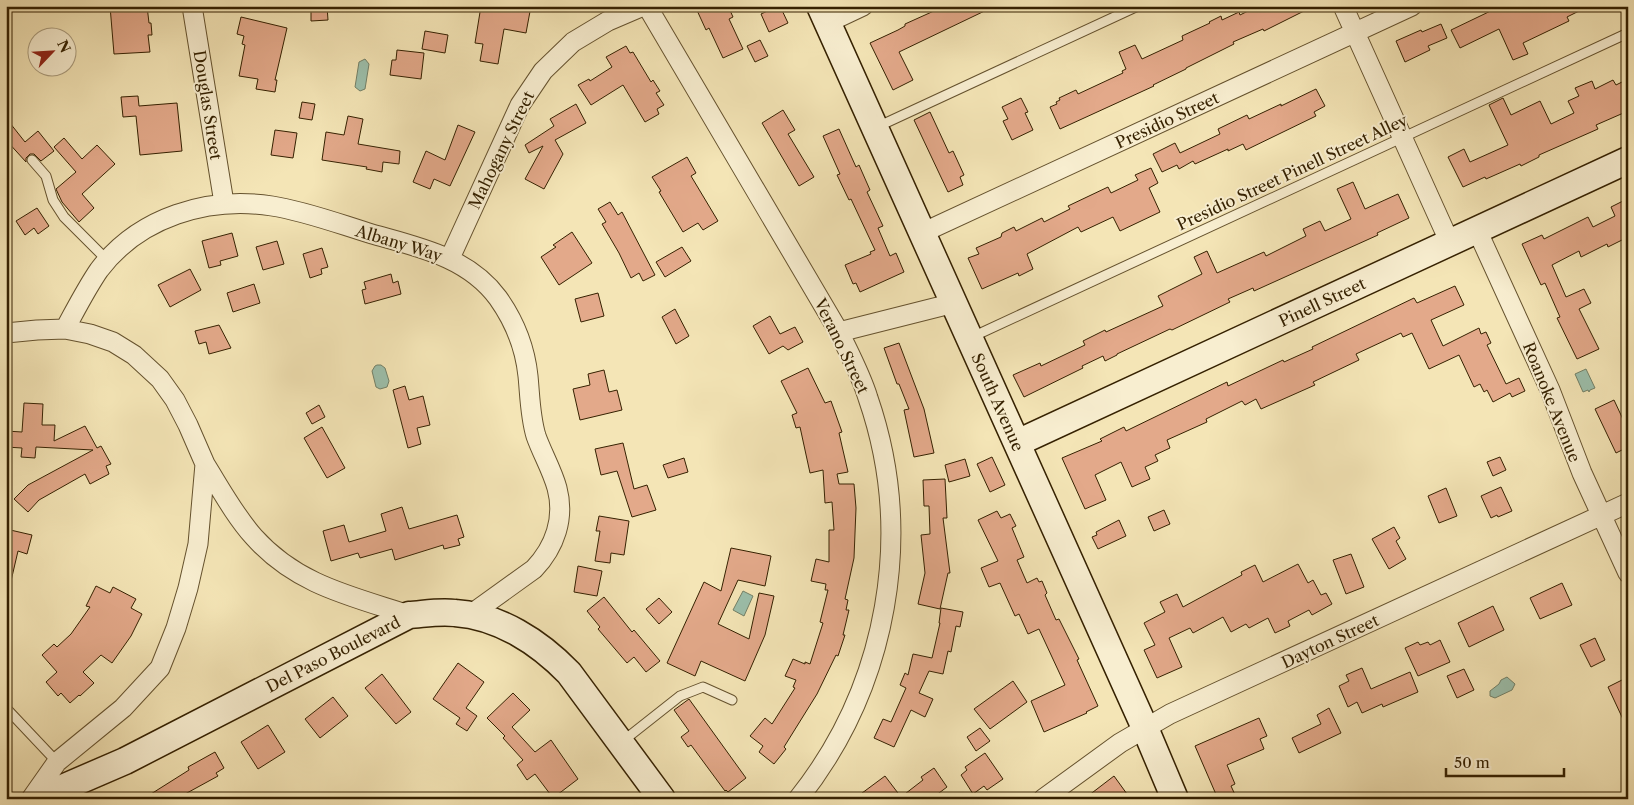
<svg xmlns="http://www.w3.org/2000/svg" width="1634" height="805" font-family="'Libre Caslon Text',serif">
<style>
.water{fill:#9cbfab;stroke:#738067}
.building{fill:#e3a98a;stroke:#352101}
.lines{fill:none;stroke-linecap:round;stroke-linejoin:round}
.lane-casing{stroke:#65522e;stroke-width:11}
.street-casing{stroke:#65522e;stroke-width:21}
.secondary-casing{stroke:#352101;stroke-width:29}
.lane{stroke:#f8eed0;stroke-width:9}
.street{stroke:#f8eed0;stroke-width:19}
.secondary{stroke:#f8eed0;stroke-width:26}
.labels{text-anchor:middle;stroke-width:4;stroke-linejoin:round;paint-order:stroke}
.street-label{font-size:16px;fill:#352101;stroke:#f8eed0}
</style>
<rect width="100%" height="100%" fill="#f4e5b6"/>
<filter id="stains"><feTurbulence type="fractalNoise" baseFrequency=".004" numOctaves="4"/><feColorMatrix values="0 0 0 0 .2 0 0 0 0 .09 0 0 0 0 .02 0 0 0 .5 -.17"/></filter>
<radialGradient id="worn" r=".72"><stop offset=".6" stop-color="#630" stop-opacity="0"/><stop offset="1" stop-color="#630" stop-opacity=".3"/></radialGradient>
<path class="water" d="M365 59 369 64 365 89 360 91 355 87 359 62Z
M377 365H381L385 368 389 381 387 387 380 389 376 387 372 371 375 366Z
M1586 369 1595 388 1590 390 1589 392 1588 390 1583 392 1575 374Z
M743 591 753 596 744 616 733 610Z
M1507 677 1515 684 1512 690 1495 698 1490 696V691L1499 684 1501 680Z"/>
<path class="building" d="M110 6H147L149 23H151L152 35H148L150 52 114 54Z
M311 6H327L328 20 311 21Z
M481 6H531L526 33 504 29 498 64 480 61 483 44 475 43Z
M695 6H728L733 17 729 19 743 49 723 58 709 28 706 30Z
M778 6H780L788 23 769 32 761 14Z
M945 6H995L899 52 913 80 893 90 870 43 898 30 905 26V24Z
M1258 6H1314L1264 31 1263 29 1233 42 1234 44 1186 68V69L1153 85 1154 86 1060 129 1050 107 1057 104 1056 102 1060 100 1059 98 1076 90 1078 94 1123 73 1122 71 1126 69 1119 52 1135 45 1142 59 1183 40 1182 36 1210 23 1209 22 1221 16 1222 20 1239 12 1240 15Z
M1501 6H1589L1567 17 1569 21 1523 43 1528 54 1513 60 1499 29 1460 48 1451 30Z
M241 17 287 28 275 80H277L275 92 256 89 258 79 239 76 245 45 242 44 244 36 237 34Z
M1441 24 1447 38 1428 46 1430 50 1405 62 1396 41 1421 30 1422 32Z
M425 31 448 35 445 53 422 49Z
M760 40 768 56 755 62 747 46Z
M626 46 630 53 633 52 651 82 653 80 660 91 656 93 664 105 657 109 659 114 645 122 623 85 591 105 578 85 589 79 590 81 612 67 606 57Z
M397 50 424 53 421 79 390 75 392 60H396Z
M1628 79V111L1596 125 1598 129 1539 155V157L1521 166 1520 164 1486 179 1485 177 1463 187 1448 157 1464 149 1470 162 1508 145 1489 105 1503 98 1511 115 1540 101 1551 124 1574 113 1568 101 1579 96 1575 88 1592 81 1595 89 1613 80 1616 85Z
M1316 89 1325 106 1314 112 1316 116 1246 150 1243 144 1228 151V149L1195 164 1193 161 1179 169 1177 165 1162 172 1153 154 1175 143 1180 153 1220 134 1218 129 1247 115 1249 119 1281 104V106Z
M138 96 139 106 177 103 182 151 140 155 136 116 123 117 121 97Z
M1021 98 1028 112 1025 113 1033 130 1012 140 1003 121 1008 119 1002 107Z
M302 102 315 104 312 120 299 118Z
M576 104 586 123 555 140 563 154 544 189 525 179 543 146 529 153 525 145 554 126 550 119Z
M783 110 795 130 788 134 814 177 799 186 762 123Z
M930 112 949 153 953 151 964 175 960 177 963 185 948 192 914 120Z
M348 116 363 119 358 144 400 151 399 164 383 162 382 172 366 169 367 167 322 160 326 132 344 135Z
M6 118 25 142 38 131 54 151 41 161 34 154H30L26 158V162L6 140Z
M458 125 475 132 450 186 434 179 430 189 413 182 426 151 445 160Z
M839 129 856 167 859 165 870 190 867 192 883 226 878 228 890 256 896 253 904 272 860 292 856 283 853 284 845 265 871 254 870 252 875 250 851 199 849 200 837 175 840 174 823 136Z
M275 130 297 133 293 158 271 155Z
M64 138 82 159 97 145 115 164 82 194 94 208 79 222 62 202 56 189 76 172 54 147Z
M687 157 696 173 691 176 718 221 703 230 698 223 683 232 659 192 661 191 652 177Z
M1151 168 1158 183 1149 188 1160 212 1120 231 1113 217 1081 232 1078 227 1027 254 1033 269 1019 276 1018 273 982 289 968 258 979 254 976 248 1001 237 1002 233 1014 227 1016 231 1042 218 1044 222 1070 209 1068 206 1108 187 1111 193 1138 180 1135 175Z
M1353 182 1365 209 1398 194 1409 218 1377 233 1378 235 1254 291 1253 288 1228 299 1230 302 1172 330 1170 329 1117 354V355L1105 361 1103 356 1082 366 1083 368 1024 397 1013 375 1040 363 1041 366 1085 345 1083 341 1105 330 1106 332 1163 306 1158 296 1202 274 1194 257 1207 251 1217 273 1264 252 1266 256 1306 236 1303 229 1320 221 1325 231 1351 219 1337 189Z
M1623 201 1628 210V241L1626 238 1608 247 1607 244 1581 257 1579 251 1552 265 1566 297 1584 289 1591 303 1579 309 1599 349 1577 359 1557 318 1560 317 1545 283 1541 285 1522 244 1542 235 1544 239 1588 217 1593 227 1615 216 1611 207Z
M610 202 618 215 622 212 655 275 643 281 639 273 631 278 619 253 602 224 606 222 598 209Z
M37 208 49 226 38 234 34 228 25 235 16 221Z
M572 232 592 263 559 285 541 257 556 247 553 245Z
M232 233 238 256 220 261 221 265 209 268 202 241Z
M277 241 284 264 263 270 256 247Z
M682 247 691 261 665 277 656 262Z
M322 248 328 267 321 269 322 274 310 278 303 254Z
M190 269 201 290 170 307 158 285Z
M391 274 393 283 398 281 401 294 365 304 362 290 366 289 364 282Z
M254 284 260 303 233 312 227 293Z
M1455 286 1464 305 1431 320 1443 346 1479 328 1481 334 1486 332 1491 343 1487 345 1506 384 1519 378 1525 391 1512 397 1510 393 1493 402 1487 390 1484 392 1480 384 1474 387 1459 355 1429 369 1412 333 1403 337 1401 333 1356 354 1359 360 1313 382 1315 385 1261 409 1256 399 1245 405 1242 401 1206 419 1207 422 1167 440 1170 448 1155 455 1158 461 1145 467 1150 479 1132 487 1121 462 1095 475 1106 500 1085 509 1062 458 1102 441 1100 439 1124 427 1126 431 1227 382 1228 386 1283 360 1284 362 1313 349 1312 347 1414 298 1417 303Z
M598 293 604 316 581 322 575 299Z
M675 309 689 336 676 344 662 317Z
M770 316 780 334 795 327 803 342 788 350 783 346 769 354 753 326Z
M219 325 231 348 209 354 206 342 199 344 195 331Z
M899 343 924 409 934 453 914 457 904 410 909 409 899 384H897L884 348Z
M808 368 825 403 831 401 842 432 839 433 848 472 837 474 839 484H854L856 508 854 558 845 599 848 600 846 610H849L843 635H845L838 656 836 655 817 694 784 747 786 749 774 764 759 752 763 746 750 736 765 718 772 724 795 688 793 687 796 680 785 676 793 659 805 664V662L810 664 823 623 820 622 828 590H825L826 584 811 581 816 559 829 562V530H834L832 502 825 503 823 470 810 473 800 427 796 428 792 415 797 413 781 381Z
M604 370 609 392 617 390 622 410 580 420 573 389 590 385 588 374Z
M405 386 409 400 423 396 430 425 417 428 421 444 408 448 393 390Z
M1614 400 1628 430V447L1616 453 1595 409Z
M24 403 43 404 42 425H55L54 441 85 426 97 448 101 446 111 464 106 466 109 474 90 484 85 474 39 500 28 512 14 499 28 485 93 450 36 447 35 458 21 457 22 448 6 447V431L22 432Z
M319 405 325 417 312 424 306 413Z
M322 427 345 468 327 478 304 438Z
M623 443 634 489 647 485 656 510 632 517 617 471 601 475 595 449Z
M992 457 1005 485 990 492 977 464Z
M1500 457 1506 470 1493 476 1487 462Z
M684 458 688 472 668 478 663 465Z
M965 459 970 476 949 482 945 465Z
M945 479 947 518H943L950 573H948L940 609 918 604 925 573 921 535 930 534 929 506H924L923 480Z
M1501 487 1512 511 1498 517 1497 515 1491 518 1481 496Z
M1446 488 1457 516 1439 523 1428 496Z
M402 507 409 529 457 515 464 537 458 539 460 545 444 549 443 545 395 560 392 549 360 558 358 553 331 561 323 531 344 525 349 542 386 531 381 514Z
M1164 510 1170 524 1154 531 1148 517Z
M997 511 1001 518 1010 514 1016 526 1012 528 1024 557 1017 560 1027 583 1037 578 1039 582 1042 581 1047 593 1045 595 1056 620 1059 619 1079 659 1077 660 1098 706 1086 712 1087 713 1044 732 1031 701 1065 685 1039 629 1028 634 1019 614 1015 616 1000 583 989 587 981 568 998 561 978 520Z
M599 516 629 521 624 555 611 553 610 563 595 561 600 531H596Z
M1119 520 1126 536 1098 549 1092 537 1097 535 1096 532Z
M1394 527 1400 538 1396 541 1406 559 1389 569 1372 539Z
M6 529 32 535 27 554 18 551 11 581H6Z
M731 548 771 556 765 586 738 580 718 624 749 639 759 593 774 596 765 635 745 681 701 661 695 676 667 663 704 582 721 591Z
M1351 554 1364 587 1346 594 1333 560Z
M1298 564 1308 583 1313 580 1321 595 1326 593 1332 604 1312 615 1309 610 1288 621 1290 626 1275 633 1268 618 1249 628 1246 624 1231 632 1223 617 1193 633 1190 628 1169 638 1182 667 1157 678 1144 650 1155 645 1144 623 1165 612 1160 602 1177 594 1183 607 1242 575 1241 572 1255 565 1263 582Z
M578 566 602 571 597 596 574 592Z
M1562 583 1572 605 1540 619 1530 598Z
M96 586 110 593 113 587 136 599 131 608 142 614 131 636 112 663 101 655 83 672 94 683 80 696 79 695 70 703 61 693 58 696 46 682 57 672 42 655 54 644 57 647 71 634 90 607 86 606Z
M604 597 632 632 634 630 660 661 646 672 634 657 627 663 598 629 600 627 587 611Z
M659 598 672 612 659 624 646 609Z
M1493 606 1504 630 1469 647 1458 623Z
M941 608 963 612 960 627 956 626 951 652 948 651 943 674 929 671 919 693 933 699 925 717 911 710 894 747 874 738 883 719 891 722 906 688 900 685 905 673 908 675 913 654 932 658 940 623H939Z
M1595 638 1605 660 1591 667 1580 645Z
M1440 640 1450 662 1418 676 1405 648 1418 642 1420 645 1428 642 1430 645Z
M458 663 484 682 466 708 477 716 467 731 456 724 460 718 433 699Z
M1362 668 1371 689 1410 672 1418 692 1383 707 1382 704 1362 713 1357 702 1348 707 1339 686 1349 681 1346 675Z
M1464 669 1474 690 1457 698 1447 676Z
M382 674 411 712 396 724 365 688Z
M1628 677V730L1608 687Z
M1013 681 1027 702 990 729 974 709Z
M513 693 530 710 512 727 535 752 551 740 578 779 553 798 535 774 527 780 517 765 523 760 503 738 505 736 487 718Z
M333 697 348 716 320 738 305 719Z
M689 699 746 778 728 792 726 790 725 791 691 745 688 747 681 737 689 731 674 710Z
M1329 708 1341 733 1299 753 1292 738 1321 724 1317 715Z
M1259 718 1267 736 1260 739 1264 749 1227 765 1235 784 1231 786 1237 799H1218L1195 746Z
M268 725 285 752 258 769 241 742Z
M980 728 990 741 976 751 967 737Z
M215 752 224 768 216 773 218 776 176 799H143L189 770 188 767Z
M985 753 1003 779 987 790 984 786 973 794 961 775 967 770 965 767Z
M934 768 947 787 931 799H854L885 776 901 797 923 780 921 777Z
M1114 776 1127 794 1121 799H1084Z"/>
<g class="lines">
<g class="lane-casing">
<path id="lane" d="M877 127 1138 6
M32 160 46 176 53 200 64 217 108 261
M970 338 1628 33
M6 708 57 762
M623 741 680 696 703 687 732 700"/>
</g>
<g class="street-casing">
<path id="street" d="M192 6 224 203
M647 6 839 332C849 353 861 375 868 398 915 534 888 686 798 799
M1343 6 1450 243
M827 23 863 6
M1477 230 1550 390 1582 473 1628 573
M922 233 1412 6
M450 258 520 105 543 71 573 42 608 21 643 6
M65 329C76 309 86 289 99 270 139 217 208 196 272 206 305 211 339 224 372 234 418 247 468 257 498 298 515 322 525 347 528 376 530 396 530 416 536 436 542 453 552 470 557 488 565 518 555 547 534 569L470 615
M839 332 954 303
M6 333 37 330 65 329 90 334 113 342 134 355 160 379 175 400 188 425 205 464 198 544 188 588 176 628 160 668 123 708 57 762 31 799
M205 464C220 488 235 516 254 537 297 585 351 596 409 615
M1043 799 1120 743 1170 714 1628 503"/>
</g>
<g class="secondary-casing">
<path id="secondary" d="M820 6 1145 728 1175 799
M1017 443 1628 160
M37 799 125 761 409 615C424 614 440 611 455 613 499 616 539 642 569 673L662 799"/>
</g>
<use href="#lane" class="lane"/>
<use href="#street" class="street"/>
<use href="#secondary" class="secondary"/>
</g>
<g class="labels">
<g class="street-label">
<text transform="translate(208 105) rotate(81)" y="6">Douglas Street</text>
<text transform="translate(1167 120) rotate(-25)" y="6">Presidio Street</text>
<text transform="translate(501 150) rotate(-64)" y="6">Mahogany Street</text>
<text transform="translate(1292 172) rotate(-25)" y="6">Presidio Street Pinell Street Alley</text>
<text transform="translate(399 243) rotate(17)" y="6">Albany Way</text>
<text transform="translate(1322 302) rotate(-25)" y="6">Pinell Street</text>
<text transform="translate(842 346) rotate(64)" y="6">Verano Street</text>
<text transform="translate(998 402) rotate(66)" y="6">South Avenue</text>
<text transform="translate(1552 402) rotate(68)" y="6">Roanoke Avenue</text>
<text transform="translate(1330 641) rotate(-25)" y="6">Dayton Street</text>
<text transform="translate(333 654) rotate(-27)" y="6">Del Paso Boulevard</text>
</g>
</g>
<rect width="1634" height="805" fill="none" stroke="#f4e5b6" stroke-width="25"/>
<rect x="8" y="8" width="1619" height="790" fill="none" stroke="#352101" stroke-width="2.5"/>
<rect x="12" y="12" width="1609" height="780" fill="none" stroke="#352101"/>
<g transform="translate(52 52) rotate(65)"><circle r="24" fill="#f8eed0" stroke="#aa9c7d"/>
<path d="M0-4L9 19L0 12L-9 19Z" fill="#8f2418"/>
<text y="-8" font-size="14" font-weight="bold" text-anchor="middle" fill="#352101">N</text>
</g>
<path d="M1446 768v8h118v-8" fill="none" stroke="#352101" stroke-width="2.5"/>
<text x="1454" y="768" font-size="15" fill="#352101" stroke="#f8eed0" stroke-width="4" paint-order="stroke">50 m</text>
<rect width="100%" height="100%" filter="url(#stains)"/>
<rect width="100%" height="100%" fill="url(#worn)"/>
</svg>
